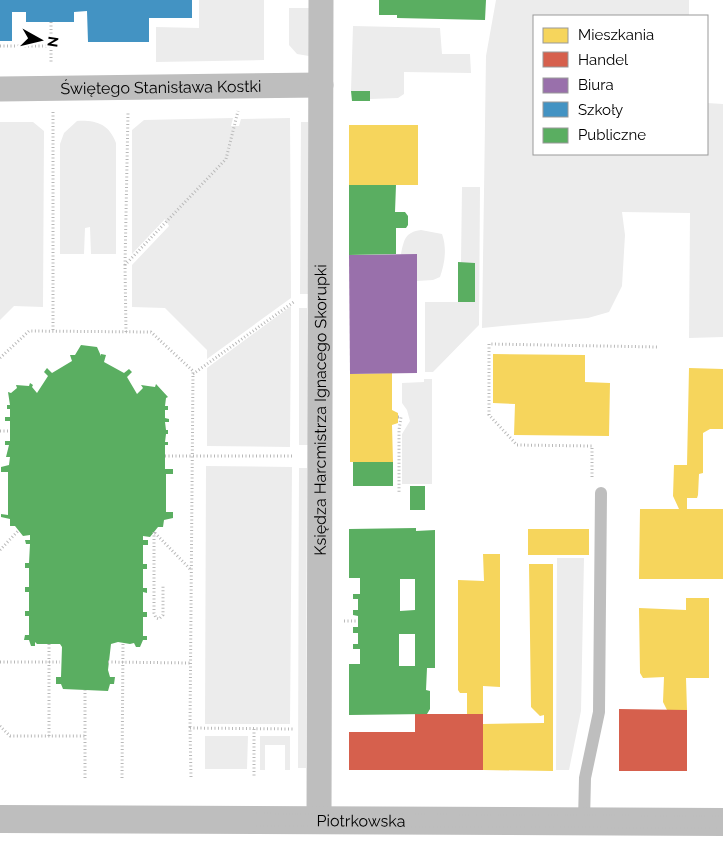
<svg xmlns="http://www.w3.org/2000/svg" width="723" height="852" font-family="Raleway,sans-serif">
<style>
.green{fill:#ececec}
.homes{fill:#f6d55c}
.shops{fill:#d6604d}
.offices{fill:#9970ab}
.schools{fill:#4393c3}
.public{fill:#5aae61;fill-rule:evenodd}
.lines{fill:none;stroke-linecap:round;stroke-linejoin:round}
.path{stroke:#b9b9b9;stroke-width:3;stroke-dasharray:1 2.5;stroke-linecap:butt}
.service{stroke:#bebebe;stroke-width:12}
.minor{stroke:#bebebe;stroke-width:25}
.tertiary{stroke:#bebebe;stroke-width:28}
.tram{stroke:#bebebe;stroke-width:1}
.labels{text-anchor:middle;stroke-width:5;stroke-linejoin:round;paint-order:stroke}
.street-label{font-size:16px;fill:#000;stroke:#fff}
</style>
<rect width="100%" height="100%" fill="#fff"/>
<path class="green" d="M199 0H264V60L156 62V27L199 28Z
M496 0H689V16H534V154H707V103L723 104V337L689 338 690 213 622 212 625 235 622 286 609 312 588 318 482 328 486 56Z
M289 8H310L309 56 297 54 289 45Z
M353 26 440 28 442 54H470L471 73 404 72V94L398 98 370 99V91H351Z
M233 118 231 126H239L241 119 290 118 291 298 207 359V350L165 308 132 307V265L169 226 165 219 132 254V130L144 120Z
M77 121C96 120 109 124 116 143V254H91L90 227 85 228 84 254H60V144L64 133Z
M0 122H33L44 131 43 307 14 306 0 320Z
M301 122H308V294H300Z
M462 187H480L479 325 433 372H425V302H475V263H461Z
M421 230 442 234C447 248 445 263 440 277L433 280 417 281 401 254C404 240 405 232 421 230Z
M291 306 290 447 207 446V368Z
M299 308H307L308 445H299Z
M424 379H432V484H402V434L410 421 407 410 402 403V383L424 382Z
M206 466 292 467 290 724H205Z
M299 468H307L306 768H298Z
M557 558H584L581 711 569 770H556Z
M205 736H248L247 769H205Z
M260 736H290V770H285V745H265V770H260Z"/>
<path class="homes" d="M349 125H418V185H349Z
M493 354 585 355V382L610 383 609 436 514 435 515 404 493 403Z
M689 368 723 369V429H710L703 433V473L699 474 698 495 697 498H687V509H723V579H639L640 509H679L673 496 674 465H687Z
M392 373V410L398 413V423L392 425 393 462H350V374Z
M528 529H589V555H528Z
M483 554H500V687L483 686V714H467V693H460L458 690V580L484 581Z
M529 564H553V771L483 770V724L544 723V715L540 716 531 707Z
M686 598H709V678H686L687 710H667L663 702 664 677 643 678 640 673 639 608 686 610Z"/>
<path class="shops" d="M619 709 687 710V771H619Z
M415 714H483V770H349V732H415Z"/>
<path class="offices" d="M417 254V373L350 374 349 255Z"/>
<path class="schools" d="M0 0H192V18H149V42H88L87 11 74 12V22H26V12H12V41H0Z"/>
<path class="public" d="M379 0H486L485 20 397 18V15H379Z
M351 91H370V101H352Z
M349 185H396L395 212H405L408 216V225L406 228H396V254L349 255Z
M458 262 475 263V302H458Z
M81 345 97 347 101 356V354L106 355 104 362 124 373 129 369 132 372 127 377 137 394 143 388 141 385 155 387 156 384 168 397 166 398 165 406H168V410H165V418L169 419V422H165L166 430H168V434H166L165 442H168V445H165V469H173V474H166V512H173V518L164 520 163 527H158L150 537 143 536V540H148V545H143V564H147V569H143V588H147V593L143 592V612H147V617H143V636H147V640H143L140 647H136L134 643 130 644 118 642 111 644 108 670 110 677H115L114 684H110L108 691 63 689 61 684H56V677H61L62 647 60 644H37L35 642V646H31L29 640H24L25 635H29V616H25V611H29V592H25V587H29V568H25V563H29L30 544H26L25 540H30V535L23 536 15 526H10V519L1 517V514L8 515V472H1V467L9 465 10 457H6L9 445H5V441H10V421H5V417H10V409H7V405H10L8 392 11 393 17 388 16 385 29 386 30 383 33 385 32 387 37 393 48 376 44 372 47 368 52 373 72 361 70 355H75Z
M353 462H393V486H353Z
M410 486H425V510H410Z
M416 528V531L435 530V668H427L426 690 430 691V709L427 714 349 715V664H360V649H353V644H358V633H353V627H358V616L353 615V610H358V599H353V594H360V578H349V529ZM400 579H415V610L400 611ZM399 634H415V666H399Z"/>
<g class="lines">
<path class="path" d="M51 22V62
M0 46H51
M53 112V331
M125 265 128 113
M126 332 125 265 226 159 238 111
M0 358 29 331 151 332 193 371 190 728
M193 374 295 301
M398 417H401L399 430V493
M0 431H10
M165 456H294
M592 477V446L517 445 489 415V344L658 347
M154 532V613L156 618 159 619 163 615V586
M155 533 191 570
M0 550 18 531
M344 621H358
M49 644V736
M0 662H60
M108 662 190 663
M0 726 10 736H85
M254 729V778
M191 777 190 728 295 729
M85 778V690
M122 778 123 642"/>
<path class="service" d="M584 821 585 778 599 712 601 493"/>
<g class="minor">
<path id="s1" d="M0 89 321 85"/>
<path id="s2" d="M319 820 321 0"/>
</g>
<path class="tertiary" id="s3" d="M0 819 723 822"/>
<path class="tram" d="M0 812 723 816
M0 825 723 828"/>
</g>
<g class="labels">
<g class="street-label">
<text dy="6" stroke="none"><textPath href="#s1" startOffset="161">Świętego Stanisława Kostki</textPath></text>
<text dy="6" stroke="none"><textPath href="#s2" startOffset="410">Księdza Harcmistrza Ignacego Skorupki</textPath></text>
<text dy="6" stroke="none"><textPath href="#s3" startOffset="361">Piotrkowska</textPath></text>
</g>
</g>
<rect x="533" y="15" width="175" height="140" fill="#ffffff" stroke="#999999"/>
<rect x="543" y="28" width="25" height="15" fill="#f6d55c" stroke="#999999"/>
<text x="578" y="40" font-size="15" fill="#000000">Mieszkania</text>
<rect x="543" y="52" width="25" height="15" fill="#d6604d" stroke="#999999"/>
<text x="578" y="65" font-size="15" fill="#000000">Handel</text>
<rect x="543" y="78" width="25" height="15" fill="#9970ab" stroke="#999999"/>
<text x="578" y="90" font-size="15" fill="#000000">Biura</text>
<rect x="543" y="102" width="25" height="15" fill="#4393c3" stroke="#999999"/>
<text x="578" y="115" font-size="15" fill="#000000">Szkoły</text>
<rect x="543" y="128" width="25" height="15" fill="#5aae61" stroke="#999999"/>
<text x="578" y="140" font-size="15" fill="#000000">Publiczne</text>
<g transform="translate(40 40) rotate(98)" stroke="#ffffff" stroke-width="4" paint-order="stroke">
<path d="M0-4L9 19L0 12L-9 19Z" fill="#000000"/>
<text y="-8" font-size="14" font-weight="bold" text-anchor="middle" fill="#000000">N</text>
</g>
</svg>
